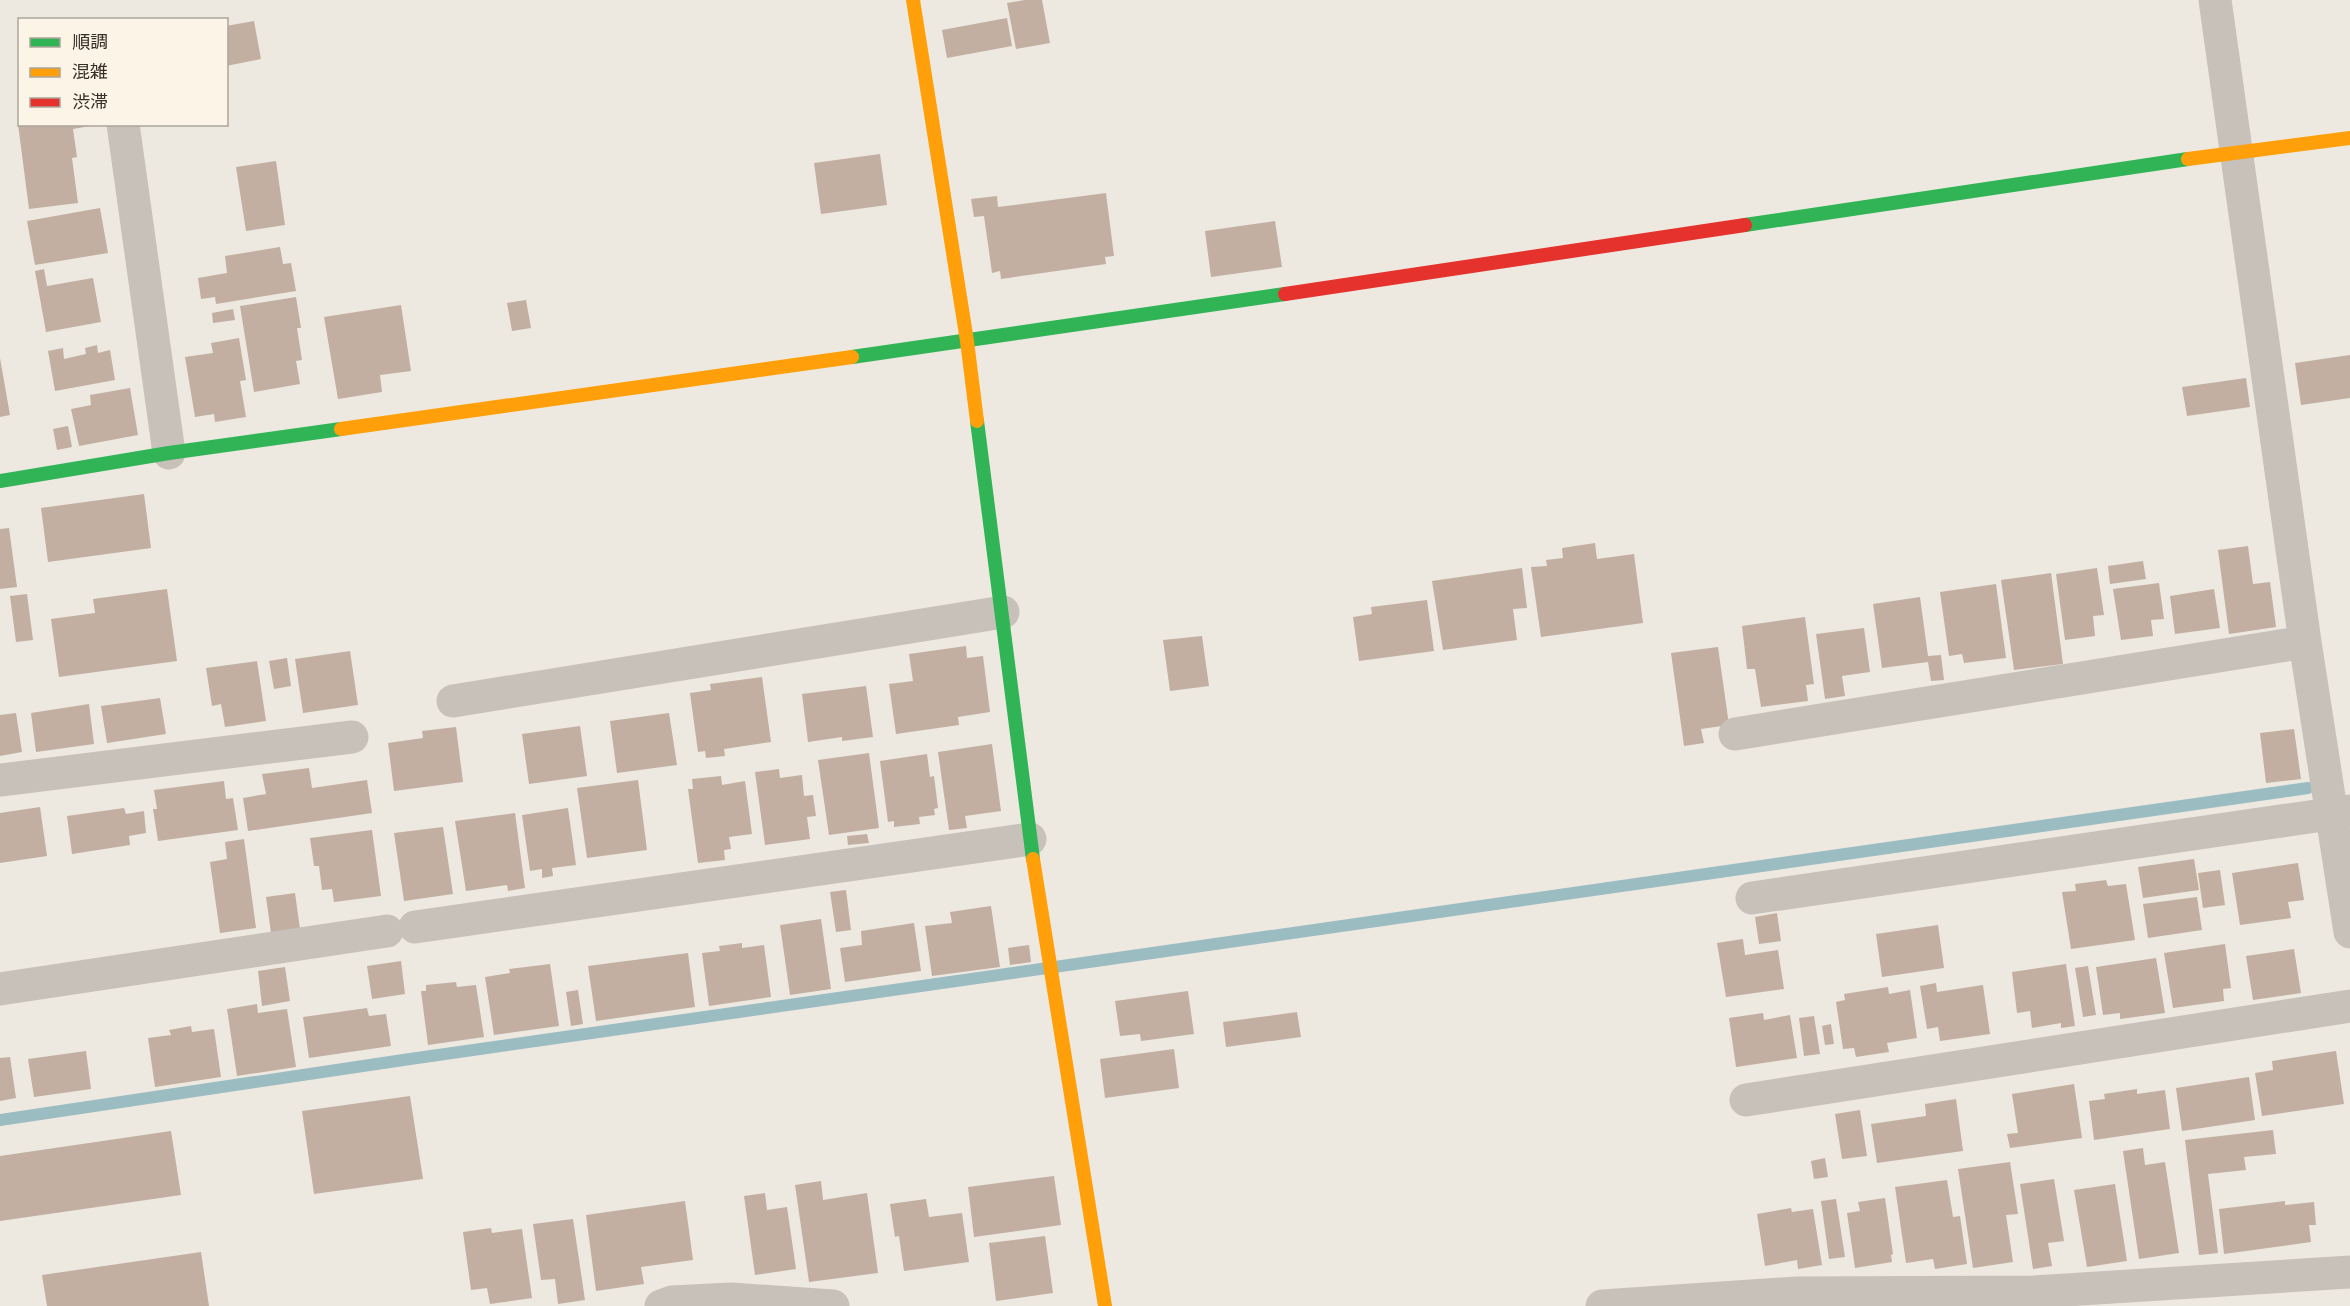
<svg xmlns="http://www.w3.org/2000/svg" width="2350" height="1306" font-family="'IBM Plex Sans','Noto Sans JP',sans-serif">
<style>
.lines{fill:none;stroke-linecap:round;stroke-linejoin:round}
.stream{stroke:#9bbcc0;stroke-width:12}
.building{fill:#c2afa1}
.street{stroke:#c7c1b9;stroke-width:33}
.fast{stroke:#30b455;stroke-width:14}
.slow{stroke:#ff9f0a;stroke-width:14}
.jam{stroke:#e5322d;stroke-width:14}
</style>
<rect width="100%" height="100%" fill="#ede9e1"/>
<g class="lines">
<path class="stream" d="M0 1120 410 1059 2308 788"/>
</g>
<path class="building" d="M1025 0H1042L1050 43 1016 49 1007 3Z
M1007 18 1012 46 947 58 942 30Z
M254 21 261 59 226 66V26Z
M18 124H101L73 129 77 157 72 158 78 203 29 209Z
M880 154 887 205 821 214 814 163Z
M276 161 285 225 246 231 236 167Z
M1106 193 1114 256 1105 257 1106 264 1001 279 1000 271 992 273 984 216 974 217 971 199 997 196 998 207Z
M100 208 108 253 35 265 27 221Z
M1275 221 1282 267 1211 277 1205 231Z
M280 247 283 264 291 263 296 291 216 304 215 297 201 299 198 278 227 273 225 256Z
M44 269 47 286 93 278 101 322 46 332 35 271Z
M296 297 301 328H297L302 360 296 361 300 384 254 392 240 306Z
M526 300 531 328 512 331 507 303Z
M401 305 411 371 380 375 382 392 338 399 324 317Z
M233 309 235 320 213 323 212 313Z
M239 338 246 380 240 381 246 417 215 422 214 414 195 417 185 357 213 353 211 343Z
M97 345 98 353 110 350 115 380 55 391 48 351 63 348 64 359 86 354 85 348Z
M2350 355V398L2301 405 2295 363Z
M0 358 10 415 0 417Z
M2246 378 2250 407 2187 416 2182 387Z
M130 388 138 435 79 446 71 409 91 405 90 395Z
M68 426 72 447 57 450 53 429Z
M144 494 151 548 48 562 41 508Z
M9 528 17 587 0 589V529Z
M1595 543 1597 559 1634 554 1643 623 1541 637 1531 567 1547 566 1546 560 1563 558 1562 548Z
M2248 546 2253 584 2270 582 2276 627 2229 634 2218 550Z
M2143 561 2146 579 2110 584 2108 566Z
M1522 568 1527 608 1513 609 1517 640 1443 650 1432 581Z
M2097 568 2104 615 2093 616 2095 636 2065 640 2056 574Z
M2051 573 2063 664 2014 670 2001 580Z
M2159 583 2164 619 2151 620 2153 636 2121 640 2113 589Z
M1996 584 2006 658 1964 663 1962 654 1949 656 1940 592Z
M167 589 177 661 59 677 51 619 95 613 93 599Z
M2214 589 2220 628 2175 634 2170 596Z
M27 594 33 640 16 642 10 596Z
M1920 597 1928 656 1941 655 1944 680 1931 681 1928 662 1882 668 1873 604Z
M1427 600 1434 651 1359 661 1353 617 1372 614 1371 607Z
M1805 617 1814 684 1806 685 1808 701 1761 707 1755 669H1747L1742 626Z
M1864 628 1870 672 1842 676 1845 696 1825 699 1816 634Z
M1202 636 1209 686 1170 691 1163 640Z
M966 646 967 658 983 656 990 712 958 717 959 725 896 734 889 684 913 681 909 654Z
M1718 647 1729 725 1701 729 1704 743 1684 746 1671 653Z
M350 651 358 705 303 713 295 659Z
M287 658 291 686 274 689 269 661Z
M257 661 266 721 225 727 221 704 212 706 206 668Z
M762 677 771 742 724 749 725 756 706 758 705 751 698 752 690 693 711 690 710 684Z
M866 686 873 737 842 741V737L808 742 802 694Z
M160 698 166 734 107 743 101 706Z
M89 704 94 744 36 752 31 713Z
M16 713 22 752 0 756V715Z
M669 713 677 765 617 773 610 721Z
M580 726 587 776 529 784 522 734Z
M456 727 463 782 394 791 388 743 423 738 422 731Z
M2294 729 2301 779 2266 783 2260 733Z
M992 744 1001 811 965 816 967 828 949 830 938 752Z
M869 753 879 828 829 835 818 760Z
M927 754 930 777 934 776 938 808 934 809 935 815 919 817 920 824 894 827V821L888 822 880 761Z
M309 768 312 788 367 780 372 813 248 831 243 798 266 794 262 774Z
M779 769 780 778 802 775 804 796 813 795 816 816 807 817 810 839 765 845 755 772Z
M721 776 722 785 745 781 752 834 729 837 731 849 724 850 725 860 698 863 688 789H693L692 779Z
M638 780 647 850 587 858 577 788Z
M224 781 226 799 233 798 238 830 158 841 153 809H157L154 790Z
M40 807 47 856 0 863V813Z
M124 808 126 814 144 811 146 833 129 836 130 845 72 854 67 816Z
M568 808 576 865 552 868 553 876 542 878V869L530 871 522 815Z
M515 813 525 888 508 891 507 885 466 891 455 821Z
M443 827 453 894 404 901 394 833Z
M372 830 381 896 334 902 332 889 322 890 319 866H314L310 838Z
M867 834 869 843 848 845 847 836Z
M244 839 256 928 220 933 210 862 227 859 225 842Z
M2194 859 2199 890 2143 898 2138 867Z
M2298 863 2304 900 2288 902 2291 918 2240 925 2232 873Z
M2220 870 2225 905 2203 908 2198 873Z
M2106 880 2108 886 2126 884 2135 940 2071 949 2062 892 2076 891 2075 884Z
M846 890 851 930 836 932 830 892Z
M295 893 300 929 271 933 266 897Z
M2197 897 2202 930 2148 938 2143 904Z
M991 906 1000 967 932 976 925 926 952 923 950 912Z
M1777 913 1781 941 1759 944 1755 917Z
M821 919 831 989 790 995 780 925Z
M914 923 921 971 845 982 840 948 862 945 861 931Z
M1938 925 1944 968 1882 977 1876 934Z
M1743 939 1745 955 1778 950 1784 989 1726 997 1717 943Z
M742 943V948L764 945 771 997 709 1006 702 953 720 951 719 946Z
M2225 944 2231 988 2223 989 2224 1001 2173 1008 2164 953Z
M1029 945 1031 962 1010 965 1008 948Z
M2294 949 2301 993 2253 1000 2246 956Z
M688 953 695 1007 596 1021 588 966Z
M2156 958 2165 1013 2120 1019V1013L2103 1015 2096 967Z
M401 961 405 994 372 999 367 966Z
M550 964 559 1026 494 1035 485 977 510 973 509 969Z
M2066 964 2075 1026 2061 1028V1023L2032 1028 2030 1011 2017 1013 2012 972Z
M2088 966 2096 1015 2083 1017 2075 968Z
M285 967 290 1001 262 1006 258 971Z
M456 982 457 987 476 985 484 1037 428 1045 421 991H426V985Z
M1936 983 1937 992 1983 985 1990 1034 1940 1041 1938 1027 1927 1029 1920 986Z
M1888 987 1889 994 1910 990 1917 1038 1887 1043 1889 1052 1856 1057 1854 1048 1843 1049 1836 1002 1845 1000 1844 994Z
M578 990 583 1024 571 1026 566 992Z
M1188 991 1194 1034 1141 1041 1140 1034 1120 1036 1115 1001Z
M257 1004 258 1013 287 1009 296 1067 237 1076 227 1009Z
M367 1008 369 1016 386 1014 391 1046 309 1058 303 1017Z
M1297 1012 1301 1037 1226 1047 1223 1022Z
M1763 1013 1764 1020 1790 1015 1797 1058 1736 1067 1729 1018Z
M1814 1016 1820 1054 1804 1056 1799 1018Z
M1831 1024 1834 1044 1825 1045 1822 1026Z
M191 1026 192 1032 214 1029 221 1077 155 1087 148 1038 171 1035 169 1030Z
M1174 1049 1179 1088 1105 1098 1100 1059Z
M86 1051 91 1089 34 1097 28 1059Z
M2336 1051 2344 1104 2262 1116 2255 1073 2273 1070 2272 1061Z
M10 1057 16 1098 0 1101V1058Z
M2249 1077 2255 1120 2182 1131 2176 1088Z
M2074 1084 2082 1138 2010 1148 2007 1134 2018 1133 2012 1094Z
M2137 1089V1094L2165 1090 2170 1129 2094 1140 2089 1101 2105 1099 2104 1094Z
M410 1096 423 1179 314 1194 302 1111Z
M1956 1099 1963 1151 1877 1163 1871 1124 1926 1116 1925 1104Z
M1860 1110 1867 1156 1842 1159 1835 1114Z
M2273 1130 2276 1154 2244 1157 2246 1170 2208 1174 2218 1253 2199 1255 2185 1140Z
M171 1131 181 1195 0 1221V1156Z
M2143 1148 2145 1165 2165 1162 2179 1253 2139 1259 2123 1151Z
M1825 1158 1828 1177 1814 1179 1811 1161Z
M2010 1162 2018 1214 2006 1215 2013 1262 1973 1268 1958 1169Z
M1054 1176 1061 1225 974 1237 968 1187Z
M2054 1179 2064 1241 2048 1243 2052 1266 2033 1269 2020 1184Z
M1947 1180 1953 1217 1960 1216 1967 1264 1935 1269 1933 1259 1906 1263 1895 1187Z
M821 1181 823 1200 867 1193 878 1273 809 1282 795 1185Z
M2115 1184 2127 1261 2087 1267 2074 1190Z
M765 1193 767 1210 787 1207 796 1269 755 1275 744 1196Z
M1885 1198 1893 1254 1891 1255 1892 1262 1855 1268 1847 1213 1860 1211 1858 1202Z
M926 1199 929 1217 962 1213 969 1262 904 1271 899 1236 895 1237 890 1204Z
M1836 1199 1845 1257 1829 1259 1821 1201Z
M685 1201 693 1260 641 1267 644 1284 596 1291 586 1215Z
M2285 1201V1205L2314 1202 2316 1225H2309L2311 1242 2224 1254 2219 1209Z
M1791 1208 1792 1212 1813 1209 1822 1265 1798 1269 1797 1260 1765 1266 1757 1214Z
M573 1219 585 1300 558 1304 555 1279 541 1280 533 1224Z
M491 1228 492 1233 522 1229 532 1298 490 1304 487 1288 471 1290 463 1232Z
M1045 1236 1053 1293 996 1301 989 1243Z
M201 1252 209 1306H47L42 1275Z"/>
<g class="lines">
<path class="street" d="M2215 0 2305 642 2350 932
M123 124 169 453
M453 701 1003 612
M1735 734 2305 642
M0 780 352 737
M1752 898 2350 811
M415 927 1030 839
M0 989 387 931
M1746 1100 2350 1006
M661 1306 672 1302 731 1299 833 1306
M1602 1306 1797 1293 2034 1292 2350 1272"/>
<path class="fast" d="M1745 225 2188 159
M852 357 1285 294
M977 421 1033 859
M0 481 169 453 341 429"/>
<path class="slow" d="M913 0 967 341 977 421
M2188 159 2350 138
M341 429 852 357
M1033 859 1105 1306"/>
<path class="jam" d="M1285 294 1745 225"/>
</g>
<rect x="18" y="18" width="210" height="108" fill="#fbf4e7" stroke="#ada59a" stroke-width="1.5"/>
<rect x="30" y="38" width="30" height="9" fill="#30b455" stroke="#ada59a" stroke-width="1.5"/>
<text x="72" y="48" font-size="18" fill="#382e27">順調</text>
<rect x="30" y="68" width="30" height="9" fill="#ff9f0a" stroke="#ada59a" stroke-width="1.5"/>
<text x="72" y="78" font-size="18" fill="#382e27">混雑</text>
<rect x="30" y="98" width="30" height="9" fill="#e5322d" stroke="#ada59a" stroke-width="1.5"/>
<text x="72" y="108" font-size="18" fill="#382e27">渋滞</text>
</svg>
